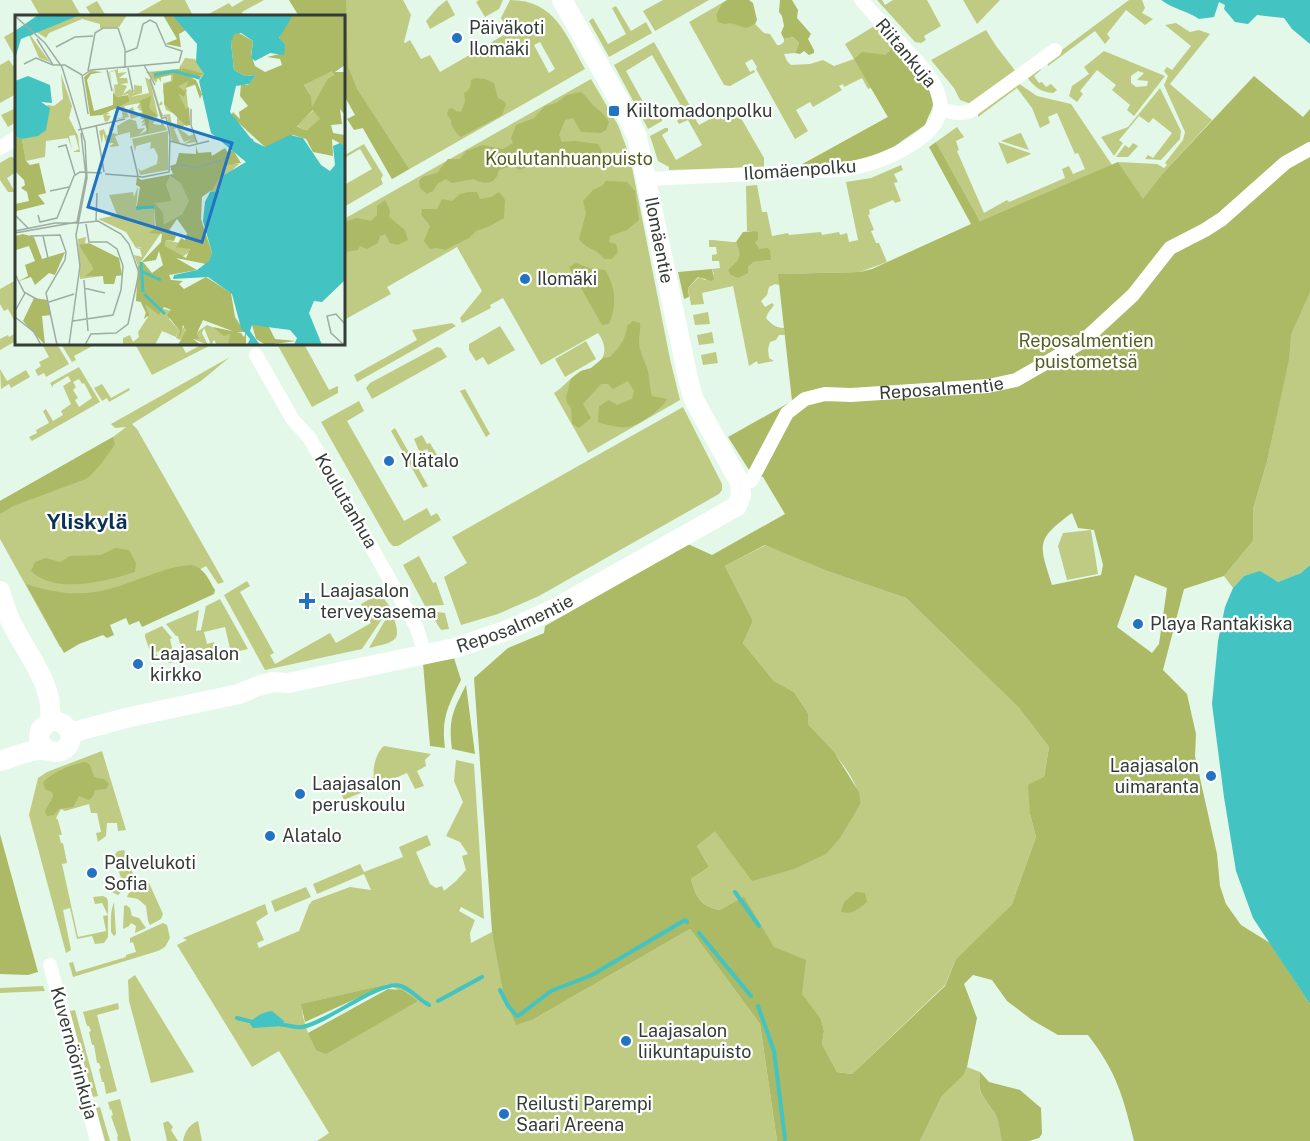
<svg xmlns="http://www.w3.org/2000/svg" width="1310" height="1141" font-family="'Public Sans',sans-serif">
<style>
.green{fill:#bfcb82;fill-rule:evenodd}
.forest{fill:#acb965;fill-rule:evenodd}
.water{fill:#43c3c1}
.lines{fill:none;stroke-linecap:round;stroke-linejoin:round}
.stream{stroke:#43c3c1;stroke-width:4}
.street{stroke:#fff;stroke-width:14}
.secondary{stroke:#fff;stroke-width:20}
.poi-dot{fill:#2274c3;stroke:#fff;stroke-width:2}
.labels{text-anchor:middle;stroke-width:4.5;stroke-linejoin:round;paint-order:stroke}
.poi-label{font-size:18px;fill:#343c36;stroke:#fff;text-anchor:start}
.street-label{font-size:18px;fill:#343c36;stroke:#fff}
.park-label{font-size:18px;fill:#555e21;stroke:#fff}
.quarter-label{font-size:21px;font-weight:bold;fill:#0a3257;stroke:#fff}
.inset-river{fill:none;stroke:#43c3c1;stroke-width:3}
.inset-road{fill:none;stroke:#9dada1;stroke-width:1.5}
.view{fill:#2274c3;fill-opacity:0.15;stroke:#2274c3;stroke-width:3}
.inset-edge{fill:none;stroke:#343c36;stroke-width:3}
</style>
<rect width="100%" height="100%" fill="#e3f8e9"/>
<path class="green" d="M31 0H72L81 16H40Z
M162 0H185L192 14 188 16 135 15Z
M244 0H264L242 12 244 16H205L229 3 232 7Z
M289 0H403L411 15 404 42 405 43 410 40 421 59 430 55 440 72 509 32 501 18 510 0C555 0 566 35 585 69L392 179 344 95V16H299ZM540 42 555 69 549 73 534 45Z
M447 0 455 15 430 29 426 21 438 7Z
M479 0H503L499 9 485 17 476 2Z
M663 0H709L655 31 643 11Z
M877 0H882L885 5 893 0H927L941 26 924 36 926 40 921 43 915 42Z
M963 0H1000L977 24Z
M1129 0H1142L1145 8 1142 13 1153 19 1145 25 1126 10 1107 34 1110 38 1105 44 1095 31 1048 66 1047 61Z
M97 1 106 16H92L86 7Z
M722 3 716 14C730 23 739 29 755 24L764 33 770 34 777 45H780L784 42V39L793 37 799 43 795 53 784 54 787 61 791 65 810 64 823 60 834 66 854 59 845 44 876 25C896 46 924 70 932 99 935 110 927 119 919 126 911 132 903 141 894 147 867 163 829 163 799 166L888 117 871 88 868 89 862 78 844 87 843 84 839 86 842 90 813 107 810 102 796 110 808 131 795 139 756 69 757 67 752 59 745 63 750 72 754 70 755 72 730 86 724 85 689 22Z
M616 6 631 31 646 22 652 33 609 57 589 21 593 18 608 44 626 34 612 8Z
M1176 23 1190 32 1199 30 1210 34 1170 84 1212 120 1163 173 1143 200 1118 162 1157 164 1164 168 1167 165 1165 163 1183 140 1185 132 1164 85 1168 76 1164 71 1167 67 1172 70 1191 46 1165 25Z
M16 30V56L15 57 4 37Z
M986 30 996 46 1017 73 974 105 960 100 954 88 931 60Z
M654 42 690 106 674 114 672 109 680 104 652 55 626 71 653 120 660 116 662 118V121L648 129 614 65Z
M1104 51 1165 76 1134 116 1127 110 1130 105 1112 90 1116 85 1097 70 1080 91 1083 94 1077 102 1069 96 1072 86 1089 74 1084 67ZM1138 71 1144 73 1137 80 1148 81 1147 86 1136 87 1131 83V76Z
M9 60 13 66 16 64V94L0 103V65Z
M1039 69 1041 70 1034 76 1039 83 1042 82 1046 87 1051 84 1057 90 1053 93C1041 92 1034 87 1027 77Z
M591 79 618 125 630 157 670 359 680 400 588 453 554 393C564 387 570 377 581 371 584 370 587 370 590 369 607 360 608 347 598 333L541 365 503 298 490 305 491 308 462 323 460 318 482 291 457 247 387 287 391 294 344 320V219Z
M1018 83 1037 96 1071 104 1112 165 980 221 936 142 957 127 964 137 956 141 959 150 957 151 984 213 1007 200 1009 202 1065 178 1062 169 1069 166 1073 174 1085 169 1078 153 1075 154 1057 113 1048 117 1050 123 1040 128 1032 108 1017 88 978 117V112Z
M1160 88 1181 131 1180 139 1161 160 1145 159 1148 155 1153 158 1172 133 1153 118 1149 123 1139 116 1119 140 1123 143 1114 156 1101 137 1128 127Z
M734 106 764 158V167L669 170V167L658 161 650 136 665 128H668V131L662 135 676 160 702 145 688 120 679 124 677 121 679 119 691 112 699 125Z
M16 108V122L8 127 1 115Z
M1021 133 1029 150 1001 141 1020 133Z
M998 142 1030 153 1031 154 1007 164Z
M1133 143 1138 146 1128 157H1116L1125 145 1129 148Z
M364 144 383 175 381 179 383 184 344 207V185L372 169 360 149 346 157 345 155Z
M10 157 16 158V172L7 178 15 192H8L0 180V163Z
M901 165 903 170 894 174 898 182 894 183 901 201 895 203 893 200 869 210 870 214 868 215 874 230 871 231 876 243H879L887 262 860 272 779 274V285L775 284 769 287 767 295 761 301 765 307 772 303 774 305 768 313 766 318C771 324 776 328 784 328L785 335H779L776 340 770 342 768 349 769 358 774 361 758 364 757 361 749 366 733 286 702 293 704 304 691 305 688 288 699 277 705 280 714 274 712 269 720 268 719 261H712V255L717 254 716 247H709V240C719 240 726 242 736 242L741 250 739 258 734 265 748 267 752 262 771 260 754 243V231H747L746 186 757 185 762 212H767L772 236 788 233 789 235 821 232 822 235 839 232 840 235 847 233 849 242 858 240 846 182 871 178Z
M1310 254V565L1301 573 1278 582 1260 572 1244 576 1233 588 1224 576 1253 541V509L1267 462 1284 380 1262 375Z
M16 280V318L14 320 8 309 4 311 0 304V289Z
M708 312 710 324 695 325 693 315Z
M452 323 456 326 357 382 354 375 417 340 412 330Z
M500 326 515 350 488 365 483 357 476 361 469 350V344Z
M712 332 714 343 699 345 697 335Z
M16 333V341L0 350V339L8 335 9 337Z
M586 341 596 359 565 377 555 359Z
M42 344H57L69 364 46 377 44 373 38 376 35 370 41 366 39 362 49 357Z
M61 344H96L74 356 76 360 72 362Z
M135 344H181L186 353 203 344H213L152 375Z
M277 344H304L329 390 338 386V393L312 407Z
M437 347 441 348 447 357 372 399 366 388 370 383Z
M716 352 718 363 703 365 701 355Z
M230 357 201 381 132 424 137 429 224 582 218 584 206 566 60 647 0 539V501L113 437 126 427 115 428 111 424Z
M79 367 100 402 32 441 29 437 37 433 36 430 49 423 43 411 46 409 53 421 63 415 61 411 71 404 63 386 71 381 68 376 53 385V388L50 383ZM79 379 82 384 84 383 92 398 79 407 75 400 78 398 73 390 76 387 73 382Z
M0 369 7 381 26 370 30 377 11 388 9 384 1 389Z
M102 384 111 398 129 388 130 390 109 402 107 398 102 401 94 388Z
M465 389 490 434 486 437 460 391Z
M359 401 364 411 347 421 404 521 427 508 431 516 437 513 441 520 398 546H393L389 542 321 422Z
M683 407 722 484V490L719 494 539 596 498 614 461 625 444 577 467 563 452 537Z
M395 428 428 486 423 488 391 431Z
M422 435 427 444 430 443 437 455 432 458 427 449 420 453 414 439Z
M1091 530 1098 574 1067 580 1058 546 1063 533Z
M766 545 827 571 906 598 1019 708 1049 747 1044 777 1030 814 1036 837 1012 904 956 959 945 985 852 1074 837 1072 822 1044 824 1031 821 1019 801 994 744 896 720 910C700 906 696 897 691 879L709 867 697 846 715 830 853 815 861 803C857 775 827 745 808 724V713L794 692 774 681 743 643 753 621 725 566Z
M419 556 433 583 436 582 444 605 425 606 403 565Z
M247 581 250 586 240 592 274 653 270 655 275 664 330 633 336 643 371 623 361 604 380 593 390 607 362 649 265 670 224 595Z
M220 599 248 649 231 653 225 627 204 632 207 644 214 642 218 656 205 660 204 656 194 658 193 655 186 657 184 650 186 647 181 648 178 636H176L166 624 199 610 196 631 201 630 206 606Z
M391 610C402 640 400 641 369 648Z
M429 611 445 613 449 629 441 630Z
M162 626 172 638 170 639 175 662 168 663 165 650 156 652 157 656 152 657 145 637V634Z
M384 746 431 754 425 760 426 766 417 771 424 786 415 789 407 773 344 800 340 790 374 777C372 768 377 751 384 746Z
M102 751 126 830 118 831 117 823H107L106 836 98 842 96 833 101 832 97 813H91L89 804 65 811 61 809 56 818 58 820 62 835H59L61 843H63L67 863 62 864 78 937 106 931 103 916 108 915 102 903 95 904 93 897 103 896 107 898 108 902V937L104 943 95 944 92 936 77 939 70 908 63 910 71 950 66 953 29 815 38 778 47 772Z
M456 760 474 764 484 919 461 907 459 911 475 920 470 933 471 943 492 932 498 957 534 1019 690 929 760 1024 777 1141H317L329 1133 279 1051 252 1067 177 945 187 940 183 938 265 904 268 914 256 922 264 940 257 943 259 948 299 931 309 905 312 901 350 887 371 890 364 874 317 894 313 884 360 864 364 872 403 857 399 847 427 835 431 845 416 852 430 884 436 888 442 886 444 891 456 881 466 870 462 856 468 854 460 842 446 836 463 802 454 781ZM388 984 417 1001 308 1033 303 1017 302 1004Z
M124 850 135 879 118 895 112 892 110 888 118 886V883L122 881 114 857H112L118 851Z
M146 881 149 883 163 914 161 919 150 925 148 921 146 906 138 899 127 897C129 890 139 882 146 881Z
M306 887 311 897 275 912 271 901Z
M114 902 116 934 114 936 111 932C111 921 110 912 114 902Z
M126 905 130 908 132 916 139 918 146 928 135 933 136 926 131 923 129 926 123 929 124 906Z
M163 923 167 925 170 938 165 947 158 951 73 977 69 963 73 962 76 972 126 957V955L136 952 133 942 130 943V938Z
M135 975 193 1070 194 1072 151 1083 129 1001 128 980Z
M43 986 45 991 0 993V988Z
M118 1003 119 1009 97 1015 117 1091 106 1094 104 1082H102L99 1069 101 1068 99 1063H97L94 1045H92L89 1032 91 1031 89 1026H87L83 1012Z
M75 1010 98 1096 93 1097 70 1011Z
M967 1067 980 1072C977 1097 983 1094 994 1112 999 1120 1000 1132 1003 1141H920L942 1096 964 1075Z
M120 1099 131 1141H118L117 1137 118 1136 111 1116 113 1115 111 1109 110 1110 108 1102Z
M100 1107 110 1141H105L96 1108Z
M168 1121 173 1127 171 1130 178 1141H167L163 1123Z
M198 1121 202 1141H183C185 1131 189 1125 198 1121Z"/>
<path class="forest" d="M289 0H346L348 67 357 89 409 169 392 179 363 128 354 130 347 119 355 115 344 95V16H299Z
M727 0H749L753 3 757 20 755 24 746 28 730 23 725 24 718 22 716 14 722 3Z
M780 0H792L798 10 797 18 811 34 808 39 814 50V53L809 55 804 51 800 54 795 53 799 43 793 37 784 39 781 33 784 26 782 16 779 12Z
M895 45 928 85 933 105 925 125 893 147 874 155 855 160 799 166 888 117 854 59 862 52 886 55Z
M1254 76 1303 117 1310 109V292L1291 334 1289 359 1267 462 1253 509V541L1224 576 1184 589 1163 670 1187 694 1196 734 1195 756 1217 854 1220 886 1226 904 1241 925 1270 943 1310 1004V1141H1134C1123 1096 1117 1073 1088 1035H1058L1032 1020 1007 1001 992 980 973 975 964 984 977 1018 967 1067 964 1075 942 1096 920 1141H777L760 1024 690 929 534 1019 516 1025 504 996 492 932 474 678 508 648 544 633 545 626 688 544 712 555 785 514 763 477 751 473 728 437 792 401 778 274 860 272 872 269 971 224 929 147 936 142 980 221 1118 162 1143 199 1163 173ZM1072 513 1078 528 1094 530 1103 565 1101 575 1052 585C1039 544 1035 540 1072 513ZM765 545 827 571 906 598 1019 708 1049 747 1044 777 1028 785 1030 814 1036 837 1012 904 956 959 945 986 852 1074 837 1072 822 1044 824 1031 821 1019 802 994 806 960 774 947 744 896 720 910C700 906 696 897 691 879L709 867 697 846 715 831 752 881 794 869 826 854 840 838 861 803 859 792 834 752 808 724V713L794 692 774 681 743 643 753 621 725 566ZM1135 575 1167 588 1159 644 1152 653 1117 627Z
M475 78 485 79 494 83 498 98 505 102 506 105 502 115 461 137C456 133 451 127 451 120L447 114 449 109 452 108 456 111 461 112 465 102 464 93C470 90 471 87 471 80Z
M581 92C587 96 590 103 595 107 601 112 605 115 609 122L606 130 601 133 581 132 573 118 565 120 559 135 562 142 575 141 598 144 602 151 600 156C581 164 568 161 549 156L544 161 534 163 520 170 512 166 499 170C496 185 485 185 473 179L452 183 446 179 438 183 433 191 427 194 420 188 419 181 422 177 437 173 448 159H460L466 151 483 145 503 149 513 143 511 138 516 125 534 118 545 106 556 103 567 95Z
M606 181 627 182 635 191 639 220 627 230 610 236 609 242 616 244 618 252 612 259H604C597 249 586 249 579 239L586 213 583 201 593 190 602 186Z
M469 192H477L480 199 491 197 499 192 505 200 504 218 490 226 476 231 469 238 445 250 437 248 430 249 424 241 430 226 421 214 422 209H437L442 199 452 201 460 194Z
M385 200 390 210 389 217 405 230 408 240 398 245 390 243 385 234 380 236 378 243 367 249 360 246 358 250 344 252V222L357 218 371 221 377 215V206Z
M754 231 758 232V239L755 243 760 249 767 248 770 250 771 260 753 262 748 267V273L738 278 731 275 728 270C739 260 743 256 736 242L743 232Z
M576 263 592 269 605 270C616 287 617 306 609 324L602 325 569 267Z
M712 269 714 279 712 281 698 277 688 288 689 297 684 299 678 272Z
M633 321 640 323C641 330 639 335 639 341 639 350 644 360 647 368 650 377 649 387 652 396L667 399C664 408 638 426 628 427 618 428 607 425 598 422L599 406 609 400 617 405 632 399 634 391 628 381 613 389 608 384H601L583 404 591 418 579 428 572 424 571 408 567 403 566 397 571 379 581 371 591 368 603 358 610 357C619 348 626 339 627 326Z
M113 437 115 444C107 456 97 471 86 479L13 506 0 514V501Z
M115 548 129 550 136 563 135 572C106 581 56 595 31 571L35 562 46 558 60 562 70 556 101 555Z
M191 565C204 567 209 580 215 590L214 594 142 627 139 621 129 625 126 618 110 625 114 635 107 638 103 635 79 644 64 653 26 584C53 593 81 597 109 589 137 582 162 567 191 565Z
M454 658 461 680C448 706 441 718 445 748L430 746 423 663Z
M466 685 475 754 452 749C448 719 453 711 466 685Z
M86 762 90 765 94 777 104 779 109 784 106 789 95 790 93 796 89 800 79 796 73 807 59 809 54 815 47 816 45 811 53 797 52 792 45 789 43 783C50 773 74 763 86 762Z
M0 834 38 972 28 975 0 974Z
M856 892 865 893 867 902C859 909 851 915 841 912L844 902Z
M388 984 305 1022 301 1004Z
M388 989 402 990 418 1001 326 1054 316 1050 308 1033Z
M980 1072 989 1082 1020 1090 1041 1108 1042 1134 1039 1138 1029 1141H1002C1000 1132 999 1120 994 1112 983 1095 977 1095 980 1072Z"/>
<path class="water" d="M1161 0H1310V44L1292 29 1284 18 1257 15 1248 24 1235 22 1224 9 1225 5 1219 2 1214 17 1199 19C1186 10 1175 10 1161 0Z
M1310 565V1004L1253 918 1236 871 1224 797 1212 704 1218 641 1225 607 1233 588 1244 576 1260 571 1278 582 1301 573Z
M272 1011 284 1021 283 1026 253 1028 250 1024C254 1016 264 1012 272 1011Z"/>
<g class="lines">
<path class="stream" d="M735 892 759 926
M699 933 751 996
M500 990 508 1006 517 1016 521 1014 551 991 592 975 685 920 687 922
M438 1001 482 977
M758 1006 774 1051 785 1139
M237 1018 257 1023
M279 1024C286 1025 295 1028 302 1027 327 1023 381 979 401 986 412 990 419 1000 429 1005"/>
<g class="street">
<path d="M941 110 958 113 969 112 1055 50"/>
<path d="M0 148 16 138"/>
<path d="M647 179 841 170C869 166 894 157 917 141 963 109 932 77 904 47 890 31 875 16 861 0"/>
<path d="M256 355 293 420 309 437 416 626 425 654"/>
<path id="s1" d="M751 481 787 413 805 399 825 394 851 395 988 386 1016 380 1082 342 1133 295 1170 248 1205 230 1222 219 1285 163 1310 149"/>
<path d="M50 965 97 1141"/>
</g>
<g class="secondary">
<path d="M0 591C3 601 6 612 11 622 26 653 55 685 50 721"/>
<path id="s2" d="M70 733 130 717 239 694 258 686 273 682 288 683 455 648 508 630 556 608 737 506 741 495 740 483 694 400 689 383 637 137 625 111 562 0"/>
<path d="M0 761C13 757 28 750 42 750 50 750 57 755 65 749 79 737 65 719 50 721L40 730 39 741 46 750"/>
</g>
</g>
<g class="poi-dot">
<circle cx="457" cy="38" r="6"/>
<rect x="608" y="105" width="12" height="12" rx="3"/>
<circle cx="525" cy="279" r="6"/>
<circle cx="389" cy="461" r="6"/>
<path d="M304 592h6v6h6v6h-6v6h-6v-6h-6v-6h6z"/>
<circle cx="1138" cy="624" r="6"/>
<circle cx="138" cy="664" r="6"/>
<circle cx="1211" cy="776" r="6"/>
<circle cx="300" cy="794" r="6"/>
<circle cx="270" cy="836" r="6"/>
<circle cx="92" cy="873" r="6"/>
<circle cx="626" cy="1041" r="6"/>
<circle cx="504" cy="1114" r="6"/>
</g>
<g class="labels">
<g class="poi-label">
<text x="469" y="34">Päiväkoti<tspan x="469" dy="21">Ilomäki</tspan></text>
<text x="626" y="117">Kiiltomadonpolku</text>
<text x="537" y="285">Ilomäki</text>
<text x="401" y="467">Ylätalo</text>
<text x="320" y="597">Laajasalon<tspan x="320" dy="21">terveysasema</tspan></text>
<text x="1150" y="630">Playa Rantakiska</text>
<text x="150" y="660">Laajasalon<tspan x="150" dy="21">kirkko</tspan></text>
<text x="1199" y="772" text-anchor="end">Laajasalon<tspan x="1199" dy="21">uimaranta</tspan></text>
<text x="312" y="790">Laajasalon<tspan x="312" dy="21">peruskoulu</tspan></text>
<text x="282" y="842">Alatalo</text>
<text x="104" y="869">Palvelukoti<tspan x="104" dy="21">Sofia</tspan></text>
<text x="638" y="1037">Laajasalon<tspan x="638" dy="21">liikuntapuisto</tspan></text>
<text x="516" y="1110">Reilusti Parempi<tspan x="516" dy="21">Saari Areena</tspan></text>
</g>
<g class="street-label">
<text transform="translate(906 53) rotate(50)" y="6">Riitankuja</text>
<text transform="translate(800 170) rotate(-4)" y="6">Ilomäenpolku</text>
<text transform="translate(659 240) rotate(79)" y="6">Ilomäentie</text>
<text dy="6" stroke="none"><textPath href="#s1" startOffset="237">Reposalmentie</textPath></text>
<text transform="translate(346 501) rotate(60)" y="6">Koulutanhua</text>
<text dy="6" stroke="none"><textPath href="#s2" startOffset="460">Reposalmentie</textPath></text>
<text transform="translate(74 1053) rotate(75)" y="6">Kuvernöörinkuja</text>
</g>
<g class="park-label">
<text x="569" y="165">Koulutanhuanpuisto</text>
<text x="1086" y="347">Reposalmentien<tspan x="1086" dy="21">puistometsä</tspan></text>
</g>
<g class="quarter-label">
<text x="87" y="529">Yliskylä</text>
</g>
</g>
<g transform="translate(15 15)">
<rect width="330" height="330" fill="#e3f8e9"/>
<path d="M65 0H112L104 12 85 13V9L67 4 34 18 31 23 21 17 16 21 35 47 24 43 14 20 4 24 38 8ZM170 43 180 44 189 59 184 65 176 61 183 69 171 73 175 110 157 89 154 73 157 67 149 69 150 72 148 82V68L156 66V60L146 62V67L143 63 141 68 131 57 164 54ZM103 54V58L112 57 104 63H112L113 68 106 69 112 71 108 79 115 74 119 78V70L127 71V78L115 82 134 78 130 62 135 65 143 101 138 109 146 110V105L152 115 115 123V117L100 121 104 131 94 132 99 128H91L88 118 87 129 84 116 89 114 91 120 97 122 95 121 94 112 98 110 94 113 99 114 96 118 103 119 102 111 114 104 121 106 123 114 130 113 124 120 132 115 130 110 126 111 130 107 126 108 129 104H125L128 100 116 104 115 100 114 94 118 92 120 99 128 97 123 94H127L122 93 125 88 109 91 114 102 98 105 108 102 106 93 95 95 91 98H95L91 100 96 101 93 106 97 105 90 107 88 100 99 92 115 86 113 79 102 82 99 80 97 70 100 80 99 70 103 69 100 56 95 57 97 69 94 57ZM317 55 319 60 313 63 297 93 295 79 289 70ZM46 59 57 91 54 103 63 121 65 137H58L64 134 60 120 54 121 57 135 53 123 31 126 30 142 11 146 7 124 0 119 33 90 39 91 48 84ZM137 66 144 90 146 86 148 89 144 91 148 100 155 99 157 112 162 110V100L151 95 149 89 159 96 171 109 165 114 174 121 179 119 181 127 168 129 177 124 169 127 162 113 159 114 165 128 157 126 152 101 145 102ZM299 95 306 105 292 115 287 114 282 110ZM153 116V155L125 160 123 153 126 156 142 149 143 141 139 133 124 136 135 134 136 127 121 131 120 137 117 124ZM211 149H224L209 163 204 176 195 177ZM155 161 166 169 175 186 167 199 149 209 140 188 143 184 157 186 151 169V162ZM123 171 121 196 139 192 140 213 146 218 123 251 119 240 127 242 125 234H121L127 232 121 233 111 217 83 204 102 200 94 180 118 177 119 182ZM71 222 70 228 107 260 101 261 99 269H89L88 261 65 264 63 224ZM151 225 164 228 161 231 169 230 176 236 167 242 150 231ZM126 288 157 296 154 304 165 316 170 311 171 319 165 325 161 323 163 316 161 322 147 316 140 330H108V323L115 320 118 327 124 322 123 317 133 302ZM192 310 215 319 214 330H202L199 325 196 330 189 313 187 318 193 330 178 324H183L182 317Z" fill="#bfcb82"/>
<path d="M148 0H157L171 15 164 19 166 32 150 29 162 24ZM278 0H330V50L320 57H330V100L325 94 327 109 316 110 318 118 330 120V131L317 124 318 141 298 137 291 124 278 120 251 133 216 101 218 97 225 104 224 97 233 91 225 81 226 69 233 70 241 60 230 61 219 55 216 28 218 19 222 17 238 26 236 40 240 51 250 57 267 50 265 44 252 42 264 39 270 29 264 24 268 12ZM317 56 319 60 313 63 297 92 296 81 289 70ZM298 95 305 104 292 115 287 114 282 111ZM166 48V56L168 53 189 59 175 63 181 65 187 79 185 84 180 69 171 72 174 66 163 71 169 76 172 74 169 82 163 78 171 94 174 92 175 110 171 111 149 89V69L158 66V59L139 64 138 57 132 58 165 54ZM76 56 88 57 76 59 72 65 79 96 98 90V78L102 82 113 80 115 86 87 100 75 101 69 62ZM136 81 134 93 143 101 134 102 133 119 125 86ZM0 122 7 124 11 146 15 150 24 148 31 178 23 180 30 189 2 196V200L0 189 14 186 12 177 6 173 10 170 9 165 0 156ZM181 131 183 138 196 137 197 141 210 133 213 138 218 135 226 148 212 150 198 174 187 182 186 204 197 238 194 247 191 249 161 243 182 255 154 260 156 265 168 266 164 269 169 274 191 262 216 278 220 302 230 317H220L188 305 182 318 184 324H178L186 330H163L171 315 168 310 166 319 163 324 165 316 152 300 156 295 149 292 144 300 130 289 134 300 129 304 131 297 126 287 121 286 123 251 146 227 147 219 133 218 141 214 139 192 121 196 125 172 121 170 122 162 126 165 158 159 155 151 161 149 164 138 181 139ZM155 161 166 169 174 186 167 199 149 209 148 198 140 188 157 186 151 169ZM162 204 172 218 170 225 166 223 161 232 175 234 171 243 150 231 151 225 159 226 161 221 153 217ZM144 236 148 250 137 258 128 247 141 245ZM8 219 19 222 27 244 50 237 40 260 34 258 20 270 16 262 4 266 13 261 10 250 20 246 14 231 1 235 0 221ZM74 228 104 243 107 260 101 261 99 269H89L88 261H70L79 254 64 230ZM19 283 33 285 36 300 27 301 30 330 8 306ZM237 310H253L260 324 281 326 251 330 241 324ZM198 312 226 318 229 322 231 317V330H213L215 319 209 321Z" fill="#acb965" fill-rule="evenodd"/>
<path d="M23 0H65L6 24 0 44V16ZM157 0H278L264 23 270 29 269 40 255 38 240 46 236 43 238 26 226 18 219 19 216 28 219 55 230 61 241 60 234 69 221 71 215 97 238 126 250 132 275 120 288 123 306 150 315 156 320 150 318 131 325 128 330 131V265L307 287 299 286 294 298 307 330H279L282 323 275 315 237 310 235 316 245 330H232L235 324 226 313 217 279 193 262 158 264 159 260 182 255 194 246 197 238 188 206 190 187 195 177 204 176 209 160 231 147 196 118 184 66 189 59 181 47 182 29ZM13 61 35 70 37 88 26 87 35 93 31 115 23 121 7 124 0 122V66Z" fill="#43c3c1"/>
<path class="inset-river" d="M170 0 193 19 213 102 227 128 225 140M16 12 36 0M139 60 158 56 185 63M236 124 246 146 307 168 330 160M121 193 139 192M126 247 128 277M128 257 146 265M129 279 150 299"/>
<path class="inset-road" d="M0 1 30 28 47 52 70 127 72 163 61 220 65 251 54 330M103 13 110 34V53M22 24 38 50H50L67 60M41 32 60 22 78 21M9 49 21 43 38 50M129 50 140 70M113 53 118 77M92 55 97 76M73 56 80 18 88 13H103M67 60 73 99M67 61 76 55 164 47 167 36 151 31 141 8 135 5 128 9 122 33 111 37M135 64 147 104M176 94V110L182 128M81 110 89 157M63 115 110 104M155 126 174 131 194 126M116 131 123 161M43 132 51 130 60 160M156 155 163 149 181 153 217 142M90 159 128 162 154 157 155 121 151 102 146 104M35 176 54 172M0 200 13 213M23 200 25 207 42 203 59 161 65 157 87 158M81 206 82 178M64 208 83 206 106 219 114 229 124 258 113 309 101 318 76 319 70 330M0 216 40 208H64M0 218 62 207 71 161 66 118M15 221 45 220 51 237 50 245 31 278 42 330M28 221 33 243M0 259 9 277 23 285M69 265 73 316M69 273 90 278M34 287 59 279M0 296 10 278M0 302 19 317 26 330M58 306 98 300 106 275 108 251 102 234 92 227H74L71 209M329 330 316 318 312 301 321 299 330 309"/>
<path class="view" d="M103 93 217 128 187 227 73 192Z"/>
<rect width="330" height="330" class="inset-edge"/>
</g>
</svg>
